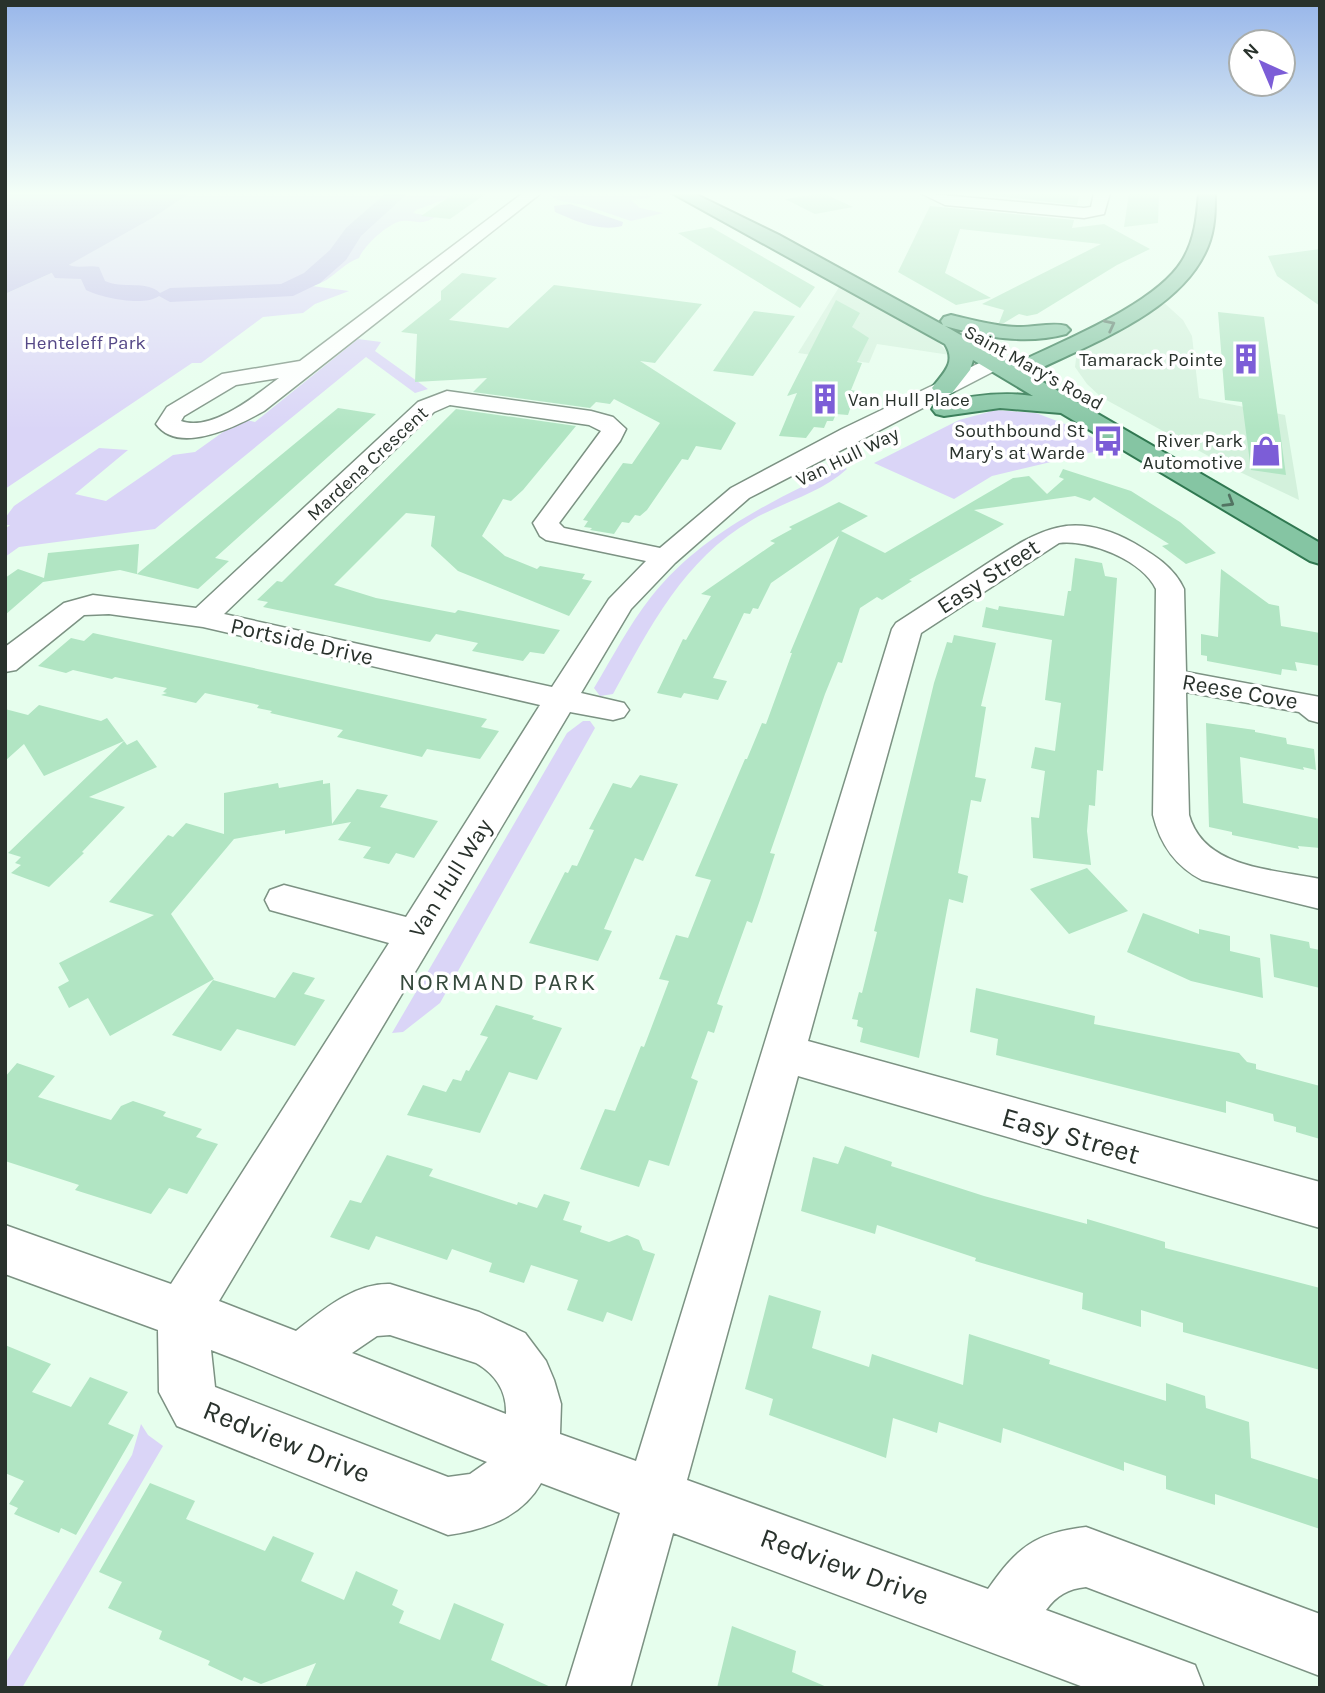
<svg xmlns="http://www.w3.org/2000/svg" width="1325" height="1693" font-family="Karla,sans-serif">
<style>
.built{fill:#d3f1dc}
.green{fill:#dad5f7}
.water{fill:#c1baec}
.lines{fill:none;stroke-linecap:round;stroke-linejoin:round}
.river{fill:#c1baec;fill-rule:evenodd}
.building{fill:#b1e5c3}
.minor-casing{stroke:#7c9283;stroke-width:3}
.major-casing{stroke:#307851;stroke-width:4}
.minor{fill:#fff;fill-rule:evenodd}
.major{fill:#85c5a3;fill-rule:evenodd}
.oneway{stroke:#527462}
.labels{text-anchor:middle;stroke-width:7;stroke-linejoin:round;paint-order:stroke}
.far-park-label{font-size:19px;fill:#554887;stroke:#fff}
.far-poi-label{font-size:19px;fill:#29322c;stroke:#fff;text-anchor:end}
.far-street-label{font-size:19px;fill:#29322c;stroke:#fff}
.street-label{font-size:23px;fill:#29322c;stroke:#fff}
.neighbourhood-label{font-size:24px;letter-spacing:2px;fill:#364a3d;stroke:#fff}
.near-street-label{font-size:28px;fill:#29322c;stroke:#fff}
</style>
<rect width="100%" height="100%" fill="#e6feed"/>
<path class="built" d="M841 284 938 342 950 355 877 344 869 363 798 353Z
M1161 300 1183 320 1192 336 1199 398 1285 415 1299 500 1223 464 1101 397 1087 384 1075 367 1077 351Z"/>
<path class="green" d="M190 193 457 195 416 210 413 213 435 217C419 227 417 219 401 221 387 224 364 246 359 258 340 265 331 282 312 286L349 291 315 304 303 313 263 317 201 363H192L5 489V294L67 266Z
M550 193H658L648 198 631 200 640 208 663 213 631 221 584 205 561 201 548 195Z
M358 339 381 342 375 351 428 389 415 393 366 357 155 529 19 547 5 557V529L10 525H5V518L14 506 99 448 128 450 75 494 106 501 173 455 195 452 230 427 231 416 255 422Z
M996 410 1036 413 1078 429 1110 448 992 476 954 499 874 463 959 420Z
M844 467 847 469C821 493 783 502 752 520 684 559 650 627 613 694L600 696 594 688C612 658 629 625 651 597 701 534 773 500 844 467Z
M583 721H590L595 728 440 1003 403 1032 392 1033 567 733Z
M141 1424 148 1435 163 1446 22 1688H5V1664L132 1455Z"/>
<path class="water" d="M5 193H190L154 217 67 266 5 294Z
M570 204 623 222 622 226C599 232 576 221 555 212L554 206Z"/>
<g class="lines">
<path class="river" d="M386 193H408L361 236 346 260 320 283 293 296 170 302 159 296C144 307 102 298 86 290L81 279 55 278 52 273 54 263C64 261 65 264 72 266 81 268 90 265 99 267L105 281C121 289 147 280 160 293L170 288 281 284 304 273 330 250 346 228Z"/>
</g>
<path class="building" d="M455 193H487L450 219 421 216Z
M823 193 853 207 815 214 785 199Z
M967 193H1059L1079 196 1077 205Z
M1129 193H1159L1158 223 1124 227Z
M930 206 1074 220 1072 228 1104 224 1150 249 1117 265 1037 314 1027 316 1019 314 1004 323H999L1004 310 982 304 1101 244 960 229 945 273 991 298 956 305 898 272Z
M711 227 815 287 800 308 678 233Z
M1320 249V306L1277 276 1268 256Z
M462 273 497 278 449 320 508 328 554 285 702 304 655 363 640 361 736 423 721 450 696 446 688 460 682 459 647 510 640 516 635 515 629 523 622 522 614 534 590 530 592 528 584 527 588 521 583 520 623 463 632 464 660 423 614 399 610 404 596 402 590 408 473 392 487 378 415 382 417 334 401 332 441 300V291Z
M836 300 860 313 852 327 869 338 857 362 862 363 851 390 856 391 848 415 836 414 833 421H827L824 428 814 427 806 438 779 436 797 393 787 396Z
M754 311 795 316 753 376 713 371Z
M1218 312 1264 317 1286 475 1251 470 1242 402 1225 400Z
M338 408 376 414 215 558 229 561 198 589 120 570 43 582 5 615V578L18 569 44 578 48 553 139 544 137 574Z
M456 409 576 426 523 490 511 501 503 499 482 536 505 556 537 569 540 566 585 574 582 579 592 581 569 616 458 571 431 546 435 516 406 513 334 585 376 598 455 613 458 610 560 630 544 654 530 652 523 661 472 651 478 643 436 634 430 642 263 607 268 602 257 600 277 581 282 582Z
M1063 469 1131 491 1180 522 1216 553 1186 564 1162 546 1169 544 1094 497 1090 501 1075 496 974 510 1004 524 909 580 912 581 882 600 877 597 860 608 842 663 838 662 825 694 786 807 770 853 775 854 760 900 752 923 747 921 717 1004 723 1006 714 1033 708 1031 691 1078 698 1081 669 1166 649 1160 639 1187 580 1169 605 1109 615 1111 641 1046 644 1047 669 981 659 979 676 935 688 938 711 880 695 876 745 759H747L762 723 766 724 792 653H790L839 536 771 583 758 609 753 608 750 614 744 613 713 678 727 681 718 700 684 693 681 698 657 693 683 639 686 640 711 596 701 594 775 543 770 541 792 529 789 527 839 502 868 516 841 531 885 553 1013 478 1029 476 1047 494 1064 479 1059 477Z
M1075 558 1102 563 1105 576 1117 578 1103 771 1097 770 1095 806 1089 805 1087 831 1091 865 1033 858 1031 817 1039 818 1045 771 1031 768 1035 747 1055 751 1061 703 1045 700 1052 640 982 627 986 607 998 610 999 606 1064 616 1068 591H1071Z
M1221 569 1269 604 1279 606 1281 626 1320 633V666L1295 662 1297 671 1282 669 1281 675 1207 661V656L1201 655V634L1218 637Z
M93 633 487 719 481 727 499 731 480 759 427 749 422 757 337 737 343 730 270 713 272 711 257 708 259 705 205 693 196 703 161 695 167 693 163 692 167 688 115 677 112 679 73 670 66 673 38 666 71 638 84 641Z
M954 635 996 643 981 706 986 707 975 777 986 779 981 802 971 800 958 873 968 876 963 903 949 899 919 1058 860 1042 863 1028 857 1026 858 1020 852 1019 859 992 862 993 877 932 874 931 934 683 947 642 952 643Z
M39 705 101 721 107 718 124 741 44 776 24 744 5 761V709L28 715Z
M1206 723 1255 730V732L1286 738 1287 744 1314 749 1316 770 1303 767 1304 770 1240 757 1243 803 1320 819V848L1298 846 1299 849 1232 835V832L1209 827Z
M137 740 157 767 89 797 125 807 82 852 84 853 49 887 11 873 21 865 15 863 21 857 8 853 124 741 127 745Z
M640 775 678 784 643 861 635 858 604 929 612 931 598 961 529 943 565 872 568 873 572 865 577 866 594 830 589 829 613 783 631 788Z
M323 780V784L330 783 332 824 357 789 388 795 380 807 438 821 414 858 396 853 389 864 363 858 371 847 338 840 351 822 285 834V830L234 839 171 914 214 979 110 1036 88 998 69 1008 58 987 69 981 59 963 154 915 109 902 168 835 173 837 186 823 224 834V793L278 783 279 788Z
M1087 868 1128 911 1069 934 1030 889Z
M1143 913 1199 934V929L1230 936V951L1260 958 1263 998 1191 981 1127 952Z
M1270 934 1309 942 1310 948 1320 950V988L1274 977Z
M293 972 315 978 304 994 325 1000 295 1046 237 1029 221 1051 172 1035 213 980 275 998Z
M976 988 1095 1016 1094 1024 1239 1053 1247 1062 1256 1064V1069L1320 1086V1139L1296 1132V1127L1274 1121 1273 1114 1226 1101V1113L996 1055 998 1039 970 1032Z
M496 1005 534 1016 532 1019 562 1028 537 1080 509 1072 480 1133 407 1115 423 1085 446 1092 453 1079 461 1081 466 1070 469 1071 488 1037 480 1035Z
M17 1063 55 1076 38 1097 111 1120 121 1106 133 1101 166 1112 163 1116 202 1129 196 1137 218 1144 187 1194 169 1188 151 1214 75 1190 79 1185 5 1161V1077Z
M845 1146 892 1162 891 1166 984 1196 1087 1224V1219L1165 1242V1248L1320 1288V1370L1183 1332V1323L1141 1310V1327L1082 1309 1083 1293 975 1261 976 1258 877 1225 875 1234 801 1211 813 1157 838 1164Z
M387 1155 433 1169 429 1176 517 1205 518 1202 537 1208 544 1194 570 1202 563 1220 582 1226 580 1232 609 1242 627 1235 639 1240 643 1250 655 1254 632 1321 607 1312 603 1322 567 1310 578 1280 531 1265 524 1283 489 1272 492 1263 452 1249 447 1260 376 1236 369 1250 330 1237 350 1200 361 1203Z
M769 1295 821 1311 812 1348 869 1367 872 1354 963 1385 969 1334 1050 1360 1049 1364 1166 1401V1383L1205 1396 1206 1408 1249 1422 1251 1458 1320 1480V1529L1215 1494V1505L1166 1489V1476L1124 1462V1471L1003 1428 1001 1443 939 1422 937 1433 893 1418 886 1458 769 1415 773 1399 745 1389Z
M5 1345 51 1364 32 1392 71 1407 90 1377 128 1392 108 1424 134 1435 76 1535 61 1528 59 1533 14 1514 18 1508 9 1504 24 1481 5 1473Z
M150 1483 195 1501 186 1519 265 1551 273 1536 314 1553 301 1581 344 1600 356 1571 398 1590 392 1605 404 1611 399 1623 440 1640 454 1603 504 1624 491 1660 553 1688H305L316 1663 261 1684 244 1677 242 1681 208 1665 210 1661 159 1639 162 1631 108 1608 122 1582 99 1572Z
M732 1626 796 1651 792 1672 829 1688H717Z"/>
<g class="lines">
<g class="minor-casing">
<path id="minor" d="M523 193H541L264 411C239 425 179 456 156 424L167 407 222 374 300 361ZM279 378C256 395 212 432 181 421L184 416 236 385Z
M920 193 1084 208 1091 207 1094 193H1110L1104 214 1084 218 945 205Z
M994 356 1002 357 1005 362 1002 367 749 498 675 563 631 609 581 693 624 703 629 710 624 717 613 720 570 712 219 1301 296 1331C323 1310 354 1283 390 1284L479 1312 525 1333 546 1361 554 1380 561 1404 560 1434 636 1461 892 629 896 623C925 604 953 586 982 567 1036 532 1069 507 1134 543 1154 555 1174 567 1184 589L1186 672 1320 697V723L1309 720 1299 712 1186 692 1189 815C1204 869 1273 869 1320 879V909L1202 880C1175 866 1160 844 1153 815L1156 589C1142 560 1089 539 1059 543L921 633 808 1041 1320 1182V1228L798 1076 687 1480 988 1589C1017 1548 1034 1533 1086 1527L1320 1614V1676L1086 1587C1068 1589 1057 1595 1046 1610L1195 1665 1204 1688H1086L673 1533 630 1688H566L620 1513 541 1483C522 1517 485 1530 448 1535L177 1426 159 1392 158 1330 5 1274V1225L171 1284 389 943 270 910 265 900 270 890 284 885 406 917 540 705 203 627 109 614 84 615 16 670 5 672V647L64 603 93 595 196 608 418 402 447 391 591 411 613 417 626 429 620 441 559 523 564 528 660 548 731 488 842 429ZM450 405 589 425 601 431 533 523 540 536 546 540 646 561 609 599 552 687 224 614 434 412ZM390 1335 476 1363C495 1374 507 1391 506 1414L352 1353 377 1336ZM211 1350 237 1360 487 1462 470 1474 448 1477 215 1387Z"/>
</g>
<g class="major-casing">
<path id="major" d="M672 193H693L779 235 943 325 941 321 944 317 951 315C973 320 994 326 1017 327 1033 328 1051 322 1066 326L1070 330 1066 334C1025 345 985 337 945 326L1013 365C1060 342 1155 305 1182 261 1195 240 1197 217 1199 193H1215C1215 211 1215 229 1208 246 1182 312 1089 344 1029 374L1320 543V564L1310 561 1061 413 1000 408 944 416 936 414 932 409 936 404C968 396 1000 391 1033 396L973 360 970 370 952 393H936L932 388C943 373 957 363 945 344Z"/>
</g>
<use href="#minor" class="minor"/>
<use href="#major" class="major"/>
</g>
<defs><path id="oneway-chevron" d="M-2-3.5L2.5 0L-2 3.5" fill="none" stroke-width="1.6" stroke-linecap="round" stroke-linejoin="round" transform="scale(1.75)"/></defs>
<g class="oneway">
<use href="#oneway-chevron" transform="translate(1110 325) rotate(-27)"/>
<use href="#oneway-chevron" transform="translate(1229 502) rotate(31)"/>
</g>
<linearGradient id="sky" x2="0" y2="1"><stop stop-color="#98b6ea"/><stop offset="0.45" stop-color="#f4fff7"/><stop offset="1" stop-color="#f4fff7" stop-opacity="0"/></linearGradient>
<rect width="1325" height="430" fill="url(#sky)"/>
<defs>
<g id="building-bare" transform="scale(2.415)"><path d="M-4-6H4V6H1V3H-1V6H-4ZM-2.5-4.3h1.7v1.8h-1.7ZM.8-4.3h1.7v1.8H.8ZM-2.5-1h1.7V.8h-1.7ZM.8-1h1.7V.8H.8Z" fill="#7c5dd7" stroke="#fff" stroke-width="2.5" paint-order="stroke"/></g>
<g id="bus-bare" transform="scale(2.415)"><path d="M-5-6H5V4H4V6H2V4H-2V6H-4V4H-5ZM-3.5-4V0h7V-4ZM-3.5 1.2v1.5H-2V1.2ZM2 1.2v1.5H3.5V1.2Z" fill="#7c5dd7" stroke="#fff" stroke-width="2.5" paint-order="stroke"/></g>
<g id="shop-bare" transform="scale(2.415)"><path d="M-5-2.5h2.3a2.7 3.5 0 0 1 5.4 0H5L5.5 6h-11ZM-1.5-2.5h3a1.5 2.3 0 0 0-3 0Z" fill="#7c5dd7" stroke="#fff" stroke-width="2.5" paint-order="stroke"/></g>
</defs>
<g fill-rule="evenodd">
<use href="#building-bare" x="1246" y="359"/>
<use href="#building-bare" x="825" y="399"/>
<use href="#bus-bare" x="1108" y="441"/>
<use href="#shop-bare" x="1266" y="451"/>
</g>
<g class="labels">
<g class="far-park-label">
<text x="85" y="349">Henteleff Park</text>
</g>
<g class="far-poi-label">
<text x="1223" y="366">Tamarack Pointe</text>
<text x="848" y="406" text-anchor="start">Van Hull Place</text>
<text x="1085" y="437">Southbound St<tspan x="1085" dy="22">Mary's at Warde</tspan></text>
<text x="1243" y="447">River Park<tspan x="1243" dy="22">Automotive</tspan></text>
</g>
<g class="far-street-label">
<text transform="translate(1034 367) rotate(29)" y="7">Saint Mary’s Road</text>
<text transform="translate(847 456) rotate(-26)" y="7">Van Hull Way</text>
<text transform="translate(367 463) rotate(-43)" y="7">Mardena Crescent</text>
</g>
<g class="street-label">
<text transform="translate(988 576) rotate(-33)" y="8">Easy Street</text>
<text transform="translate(302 641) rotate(13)" y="8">Portside Drive</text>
<text transform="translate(1240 691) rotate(10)" y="8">Reese Cove</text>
<text transform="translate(450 878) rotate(-58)" y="8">Van Hull Way</text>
</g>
<g class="neighbourhood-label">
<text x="498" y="990">NORMAND PARK</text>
</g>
<g class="near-street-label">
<text transform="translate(1071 1135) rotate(16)" y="10">Easy Street</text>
<text transform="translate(287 1441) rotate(22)" y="10">Redview Drive</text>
<text transform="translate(845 1566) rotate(20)" y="10">Redview Drive</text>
</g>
</g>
<rect width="1325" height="1693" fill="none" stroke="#29322c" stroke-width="14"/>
<g transform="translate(1262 63) rotate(316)"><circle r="33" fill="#ffffff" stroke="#a9adab" stroke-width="2"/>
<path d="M0-5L12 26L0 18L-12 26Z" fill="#7c5dd7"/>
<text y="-10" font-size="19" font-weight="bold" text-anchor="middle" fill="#29322c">N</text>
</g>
</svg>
